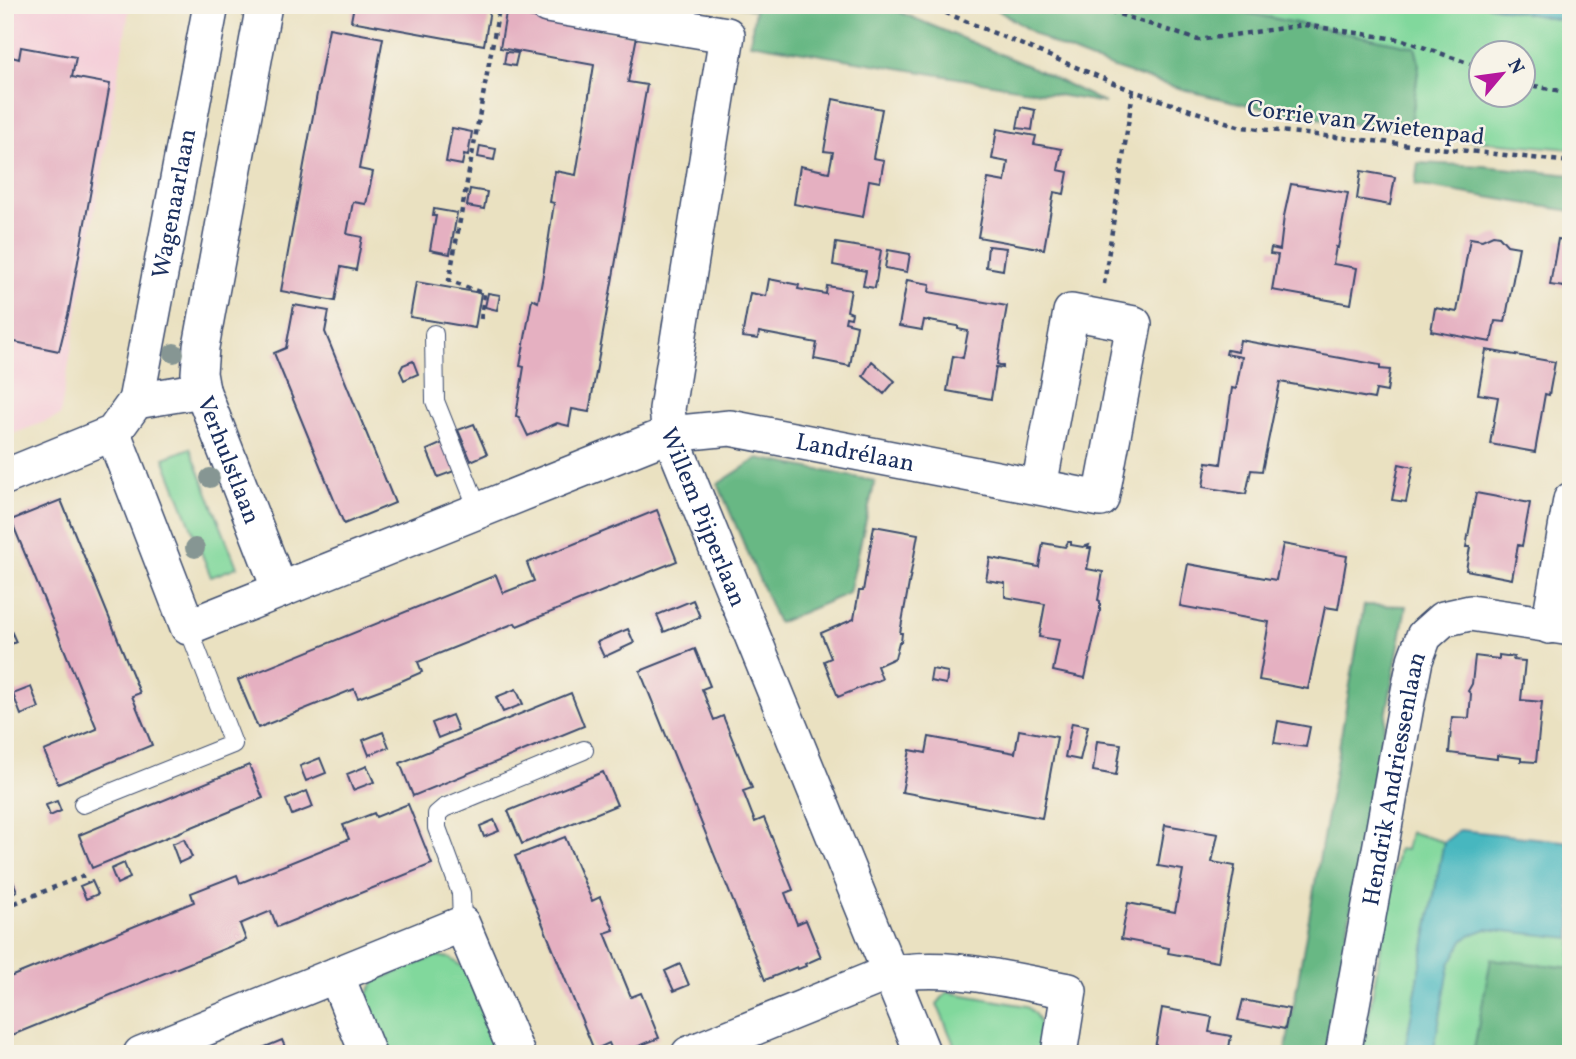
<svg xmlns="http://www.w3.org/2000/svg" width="1576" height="1059" font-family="Vollkorn,serif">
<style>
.built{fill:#f5cfd9}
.green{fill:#81d89c;stroke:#4e847d;stroke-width:2;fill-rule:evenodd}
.forest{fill:#68b884;stroke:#427471;stroke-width:2}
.water{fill:#47b7bf;stroke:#31738e;stroke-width:2}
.building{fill:#e5b0c1}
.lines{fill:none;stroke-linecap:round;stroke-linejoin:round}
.service-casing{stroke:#3a4a6d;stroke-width:20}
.minor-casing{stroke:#3a4a6d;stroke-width:38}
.path{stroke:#3a4a6d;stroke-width:4.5;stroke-dasharray:5 5;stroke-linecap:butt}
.service{stroke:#fff;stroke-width:18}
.minor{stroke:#fff;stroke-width:35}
.tree{fill:#869693}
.labels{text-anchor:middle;stroke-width:5;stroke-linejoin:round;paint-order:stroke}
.street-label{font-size:24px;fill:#1b2f5e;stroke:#f7f3e8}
</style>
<rect width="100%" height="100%" fill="#f7f3e8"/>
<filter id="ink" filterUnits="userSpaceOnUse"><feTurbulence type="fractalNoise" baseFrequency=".0143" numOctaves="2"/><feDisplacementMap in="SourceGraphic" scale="14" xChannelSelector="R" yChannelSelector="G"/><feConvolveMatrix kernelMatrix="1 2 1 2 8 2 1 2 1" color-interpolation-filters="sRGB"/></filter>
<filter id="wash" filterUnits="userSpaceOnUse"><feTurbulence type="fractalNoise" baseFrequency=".00686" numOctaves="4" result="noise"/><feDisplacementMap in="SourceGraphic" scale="28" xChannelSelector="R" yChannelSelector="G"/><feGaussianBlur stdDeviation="1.57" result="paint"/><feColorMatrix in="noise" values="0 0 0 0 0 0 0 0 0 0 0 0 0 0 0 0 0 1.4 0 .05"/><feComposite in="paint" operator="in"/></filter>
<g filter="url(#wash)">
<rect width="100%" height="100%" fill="#eae1c1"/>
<path class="built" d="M5 5H130L60 416 5 437Z"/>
<path class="green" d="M1207 5H1485L1571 22V149L1441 138 1410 133 1419 63 1415 47ZM1482 52H1524V94H1482Z
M190 448 237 567 211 577 164 458Z
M1410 832 1444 842 1404 1054H1362L1398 849 1406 850Z
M1454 876 1571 891V1054H1417Z
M436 956 450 958 465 969 499 1054H387L367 1004 368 993 375 981Z
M947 992 1026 1006C1045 1019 1041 1033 1038 1054H958L937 1004Z"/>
<path class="forest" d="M733 5H883L1033 68 1105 103 750 43 755 10Z
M988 5H1207L1415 47 1419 63 1410 133C1289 115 1170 95 1058 46 1033 35 1012 17 988 5Z
M1418 163 1483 166 1571 175V211L1415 185Z
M758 458 875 481 849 593 778 623 718 484Z
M1364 605 1406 606 1325 1054H1285Z
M1491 959 1571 968V1054H1473Z"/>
<path class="water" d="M1485 5H1571V22Z
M1460 830 1571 842V938L1486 929 1470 935 1462 942 1450 964 1433 1054H1404L1444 842Z"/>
<g id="blocks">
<path class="building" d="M354 5H464L490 10 484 45 351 21Z
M506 13 637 36 628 82 647 85 589 412 572 409 569 426 557 423 528 436 519 417 516 416 524 367 520 366 532 299 538 302 544 270 554 203 550 202 555 171 576 175 594 65 500 48Z
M329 28 383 38 359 169 373 172 366 204 353 202 347 234 362 237 356 270 341 267 335 301 281 291Z
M21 47 76 57 72 77 110 84 69 311 59 351 5 340V55L19 59Z
M506 52 518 53 515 66 504 64Z
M833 99 882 109 873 158 884 160 880 182 869 180 863 217 794 204 800 166 829 172 833 152 824 151Z
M1021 107 1035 110 1032 130 1017 128Z
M452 128 472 132 468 156 464 155 462 165 446 162Z
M997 129 1036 136 1034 144 1062 149 1058 170 1068 172 1064 194 1054 192 1044 249 978 237 988 179 1005 182 1008 162 992 159Z
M480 146 496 149 494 160 478 157Z
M1361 171 1395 177 1390 205 1357 199Z
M1291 184 1348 193 1338 248 1336 247 1333 264 1357 268 1351 304 1272 290 1278 255 1270 254 1271 248 1280 250 1284 216Z
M470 189 487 192 484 209 467 206Z
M434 209 457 213 450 254 430 250 436 216H433Z
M1493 235 1499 236 1507 245 1519 247 1505 322 1495 321 1491 342 1431 331 1435 308 1457 312 1470 238 1482 240Z
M1558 239 1571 241V288L1550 285Z
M836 243 881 250 875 288 863 286 866 271 833 265Z
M988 246 1006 248 1003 270 986 267Z
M888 250 910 254 907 272 885 268Z
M769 279 799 285 798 289 826 294 827 286 851 290 847 311 852 313 851 318 846 317 845 322 857 325 850 366 814 359 817 343 759 332 758 339 742 337 750 293 766 296Z
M907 280 930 284 929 292 1007 306 997 364 1003 366V368L996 367 991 399 947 391 953 356 963 358 968 331 958 329V326L924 320 922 330 899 326Z
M416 282 481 293 475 328 410 317Z
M488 293 500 295 497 310 485 307Z
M294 305 329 311 325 332 395 503 344 524 274 353 286 348Z
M1240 340 1380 365V369L1390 370 1387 392 1376 390 1374 399 1280 382 1262 471 1251 470 1246 494 1203 487 1207 462 1221 464 1232 388 1236 389 1242 357 1226 354 1227 350 1238 352Z
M1486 350 1555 362 1549 395 1545 394 1535 452 1490 444 1498 397 1478 394Z
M413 361 418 374 404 380 400 371 403 365Z
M872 361 895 381 884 394 863 376Z
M474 424 487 454 471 461 458 430Z
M445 442 457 470 438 477 427 450Z
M1399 464 1413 467 1406 502 1392 500Z
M1476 493 1530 503 1522 546 1518 545 1512 579 1466 570 1470 547H1466Z
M61 500 140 693 132 696 152 745 58 784 44 751 97 729 11 520Z
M657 510 677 561 517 626 515 623 418 662 422 672 390 686 358 698 354 689 258 728 238 680 496 575 503 593 534 581 527 563Z
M874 526 918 534 900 633H902L901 642H899L895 658 877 666 882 679 838 697 824 661 831 658 821 633 854 619 859 591H863Z
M1068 542H1071V545L1083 547 1089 545 1088 548H1091L1087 569 1103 572 1098 600 1100 601V611L1085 678 1053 671 1059 640 1039 637 1045 604 1005 597V583L986 580 990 558 1039 567 1043 543 1065 547Z
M1283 544 1347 556 1338 609 1325 607 1308 689 1259 680 1269 622 1180 606 1188 564 1276 580Z
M693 600 700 617 664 632 657 615Z
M5 617 16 642 5 647Z
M628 629 634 643 604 657 597 642Z
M695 649 710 686 702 689 714 720 723 716 752 788 743 791 755 822 764 818 793 890 785 893 797 924 806 920 821 957 805 964 806 966 798 969 797 967 765 980 640 671Z
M1499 655 1514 657 1513 660 1525 661 1521 700 1542 702 1536 762 1521 761V758L1497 755V759L1449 753 1452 717 1469 718 1471 694 1468 691 1472 684 1475 656 1499 659Z
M932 669 948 672 946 684 930 681Z
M31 687 39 708 21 715 13 694Z
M516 689 523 704 503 712 496 697Z
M571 693 584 726 413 796 400 763Z
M5 697 12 719 5 721Z
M452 715 458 730 438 738 432 723Z
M1278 721 1310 727 1306 747 1274 743Z
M1072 723 1088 726 1080 760 1065 757Z
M1019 730 1057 737 1042 818 902 792 910 750 926 753 929 737 1015 753Z
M383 732 389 747 369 755 363 740Z
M1097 741 1121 744 1116 775 1093 771Z
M320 758 326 773 306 781 300 766Z
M249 765 263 798 92 868 79 835Z
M367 766 374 782 353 790 347 774Z
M603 772 617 805 522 844 508 811Z
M307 791 313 807 292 815 286 800Z
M57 801 61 811 50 816 46 805Z
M408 804 432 864 277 927 271 911 240 924 246 940 5 1038V979L194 902 191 893 237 875 240 883 349 839 343 825 374 813 376 817Z
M494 820 499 831 484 837 480 826Z
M1165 825 1218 834 1212 862 1235 866 1218 962 1168 953 1169 948 1121 939 1128 903 1175 912 1183 870 1158 866Z
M565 837 592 901 600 897 614 930 605 933 631 997 641 993 659 1038 619 1054H614L609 1043 594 1050 515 856Z
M184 839 192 857 179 863 172 844Z
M5 862 17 891 5 896Z
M124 863 130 878 117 884 111 869Z
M92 881 98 894 86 899 80 886Z
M680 964 689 985 674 991 665 971Z
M1243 1000 1289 1009 1285 1029 1238 1020Z
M1162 1008 1212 1017 1209 1032 1231 1036 1228 1054H1154Z
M282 1040 288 1054H248Z"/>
</g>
</g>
<g filter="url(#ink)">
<use href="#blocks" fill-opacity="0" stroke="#3a4a6d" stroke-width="2"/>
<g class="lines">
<g class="service-casing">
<path id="service" d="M434 334 435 401 478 509
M83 804 233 744 188 627
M462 924 461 893 437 828V814L444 808 584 750"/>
</g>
<g class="minor-casing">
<g id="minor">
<path id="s1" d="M547 5 727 35 667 409 670 434 923 1054"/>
<path d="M202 390 199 373 201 347 264 5"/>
<path id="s2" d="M136 401 211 5"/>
<path id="s3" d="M113 433 188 627 670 434 730 428 1101 499 1134 324 1071 312 1039 487"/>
<path id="s4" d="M5 477 113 433 136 401 202 390 280 590"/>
<path d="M1549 626 1571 500"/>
<path d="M336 975 368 1054"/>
<path d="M141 1054 462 924 517 1054"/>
<path d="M689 1054 881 976C943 961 1008 980 1069 991L1059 1054"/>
<path id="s5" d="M1343 1054 1406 706 1415 660 1424 636 1443 619 1470 613 1571 628"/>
</g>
</g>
<path class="path" d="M495 5 499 9 507 5
M927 5 1133 91 1241 127 1571 162
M1091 5 1198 40 1304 25 1403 40 1482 68
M1524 84 1571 93
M1104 284 1133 91
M481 319 484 294 449 280 499 9
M5 907 85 875"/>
<use href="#service" class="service"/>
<use href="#minor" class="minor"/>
</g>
<g class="tree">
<circle cx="174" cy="353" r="10"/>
<circle cx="210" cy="478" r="10"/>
<circle cx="195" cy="548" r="10"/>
</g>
</g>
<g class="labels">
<g class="street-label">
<text transform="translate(1366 122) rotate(7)" y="8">Corrie van Zwietenpad</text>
<text dy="8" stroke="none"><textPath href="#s2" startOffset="201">Wagenaarlaan</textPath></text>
<text dy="8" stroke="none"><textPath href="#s3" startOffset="915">Landrélaan</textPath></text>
<text dy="8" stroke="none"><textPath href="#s4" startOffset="298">Verhulstlaan</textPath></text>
<text dy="8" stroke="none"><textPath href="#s1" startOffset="676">Willem Pijperlaan</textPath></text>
<text dy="8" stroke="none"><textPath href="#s5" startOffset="280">Hendrik Andriessenlaan</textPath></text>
</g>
</g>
<rect width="1576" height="1059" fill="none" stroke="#f7f3e8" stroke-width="28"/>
<g transform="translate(1502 74) rotate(61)"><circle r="33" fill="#f7f3e8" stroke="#9fa5b1" stroke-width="2"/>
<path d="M0-5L12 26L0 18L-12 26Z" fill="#b5179e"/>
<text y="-10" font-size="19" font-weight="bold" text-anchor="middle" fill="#1b2f5e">N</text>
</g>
</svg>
